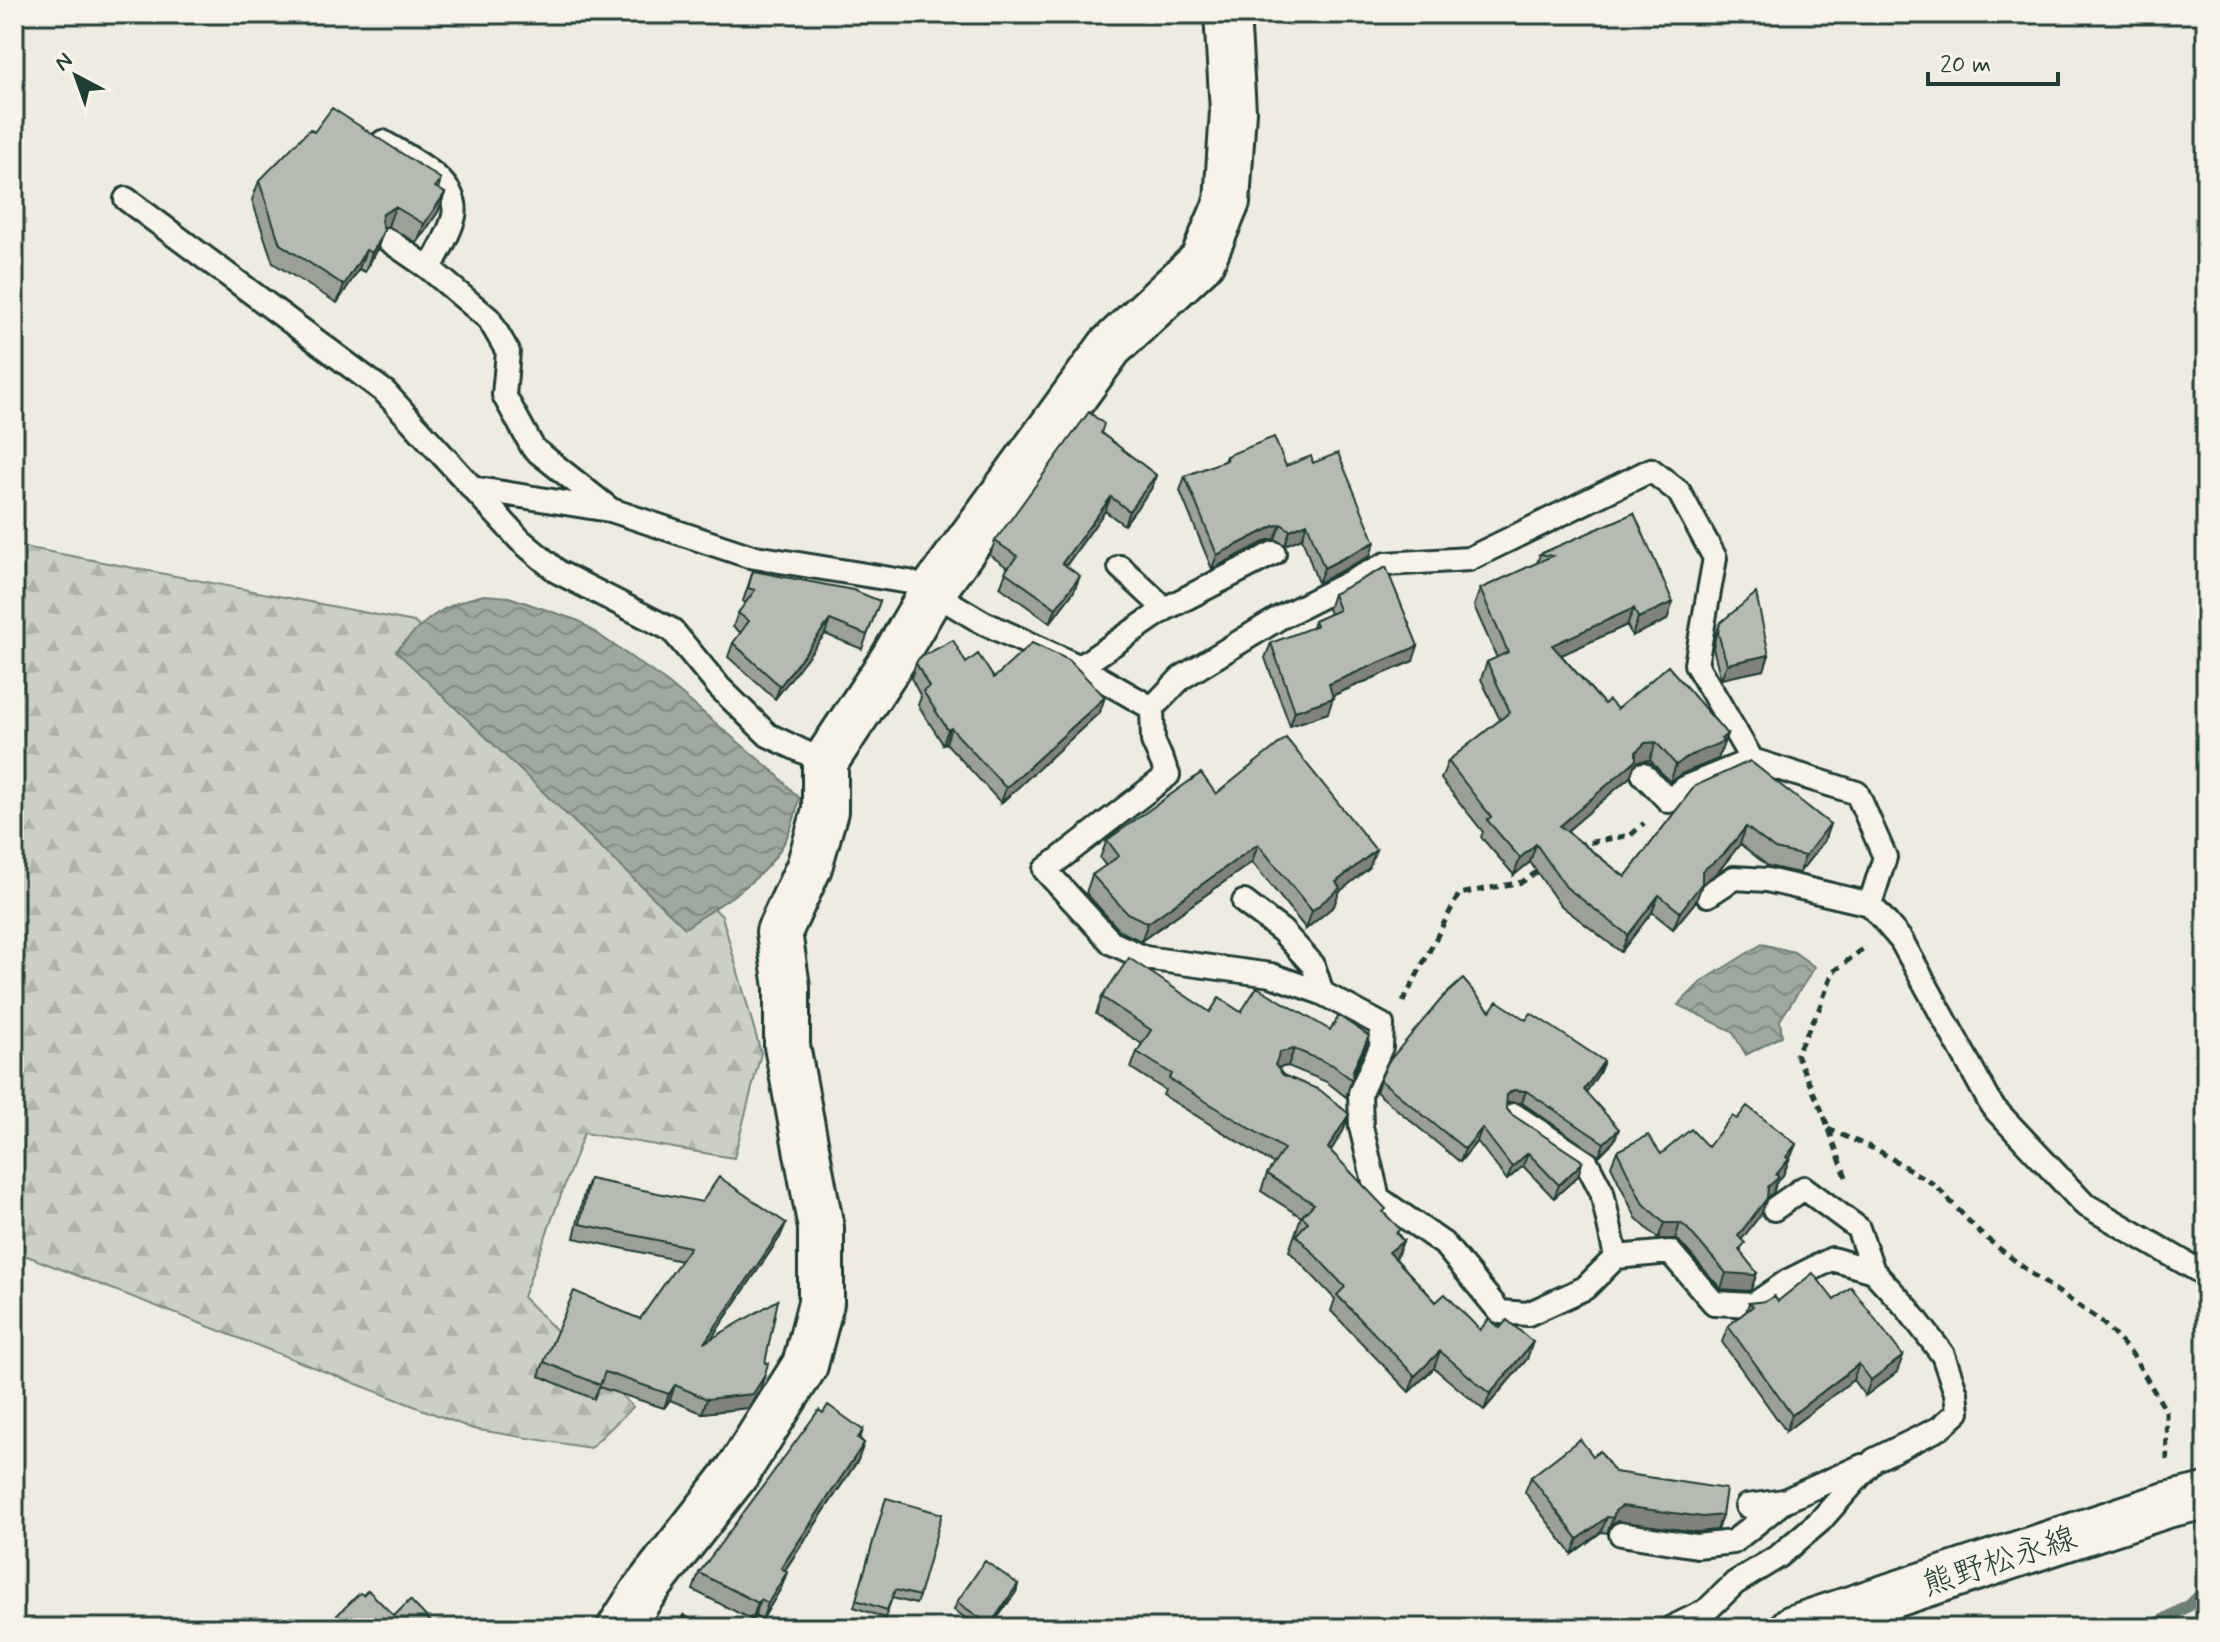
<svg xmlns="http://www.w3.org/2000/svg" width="2220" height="1642" font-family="Mynerve,'Klee One',sans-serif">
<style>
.forest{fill:url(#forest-firs);stroke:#76867c;stroke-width:2}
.water{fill:url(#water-waves);stroke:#6c7e74;stroke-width:2}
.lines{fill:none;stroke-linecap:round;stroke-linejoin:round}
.stream{stroke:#6c7e74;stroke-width:12}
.service-casing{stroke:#1f3d34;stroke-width:28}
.minor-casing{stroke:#1f3d34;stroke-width:50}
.secondary-casing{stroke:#1f3d34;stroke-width:50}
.path{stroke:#1f3d34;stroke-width:5;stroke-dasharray:8 6;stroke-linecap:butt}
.service{stroke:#f7f3e8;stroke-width:22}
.minor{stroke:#f7f3e8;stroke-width:44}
.secondary{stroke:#f7f3e8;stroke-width:44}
.wall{fill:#9ca197;stroke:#1f3d34;stroke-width:2}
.shaded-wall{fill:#7f837b;stroke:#1f3d34;stroke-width:2}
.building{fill:#b5bbb0;stroke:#1f3d34;stroke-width:2}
.labels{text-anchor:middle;stroke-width:7;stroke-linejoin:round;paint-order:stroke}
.street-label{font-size:32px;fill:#1f3d34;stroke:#f7f3e8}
</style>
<defs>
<pattern id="forest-firs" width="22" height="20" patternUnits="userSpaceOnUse" patternTransform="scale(2)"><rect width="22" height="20" fill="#cccfc4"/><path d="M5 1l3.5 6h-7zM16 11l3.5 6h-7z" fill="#afb3a9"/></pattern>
<pattern id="water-waves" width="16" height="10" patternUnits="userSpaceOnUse" patternTransform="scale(2)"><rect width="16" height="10" fill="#9fa99f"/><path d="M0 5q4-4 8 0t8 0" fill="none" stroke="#818b82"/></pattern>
</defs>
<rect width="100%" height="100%" fill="#eeece1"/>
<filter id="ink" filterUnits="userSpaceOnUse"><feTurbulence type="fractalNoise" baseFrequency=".0125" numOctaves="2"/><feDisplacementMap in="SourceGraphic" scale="16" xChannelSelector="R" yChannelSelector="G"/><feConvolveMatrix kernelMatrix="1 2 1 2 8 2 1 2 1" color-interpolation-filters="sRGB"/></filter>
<g filter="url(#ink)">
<path class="forest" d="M14 545 414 622 722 916 761 1053 734 1158 584 1133 523 1297 633 1407 590 1448 473 1429 14 1251Z"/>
<path class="water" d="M484 595 509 597 579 621 668 683 775 773 799 798C787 870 740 890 685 928L396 651C424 620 442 604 484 595Z
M1762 944 1794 952 1815 967 1780 1020 1782 1036 1746 1055 1732 1031 1678 1005 1701 982Z"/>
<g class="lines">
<path class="stream" d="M2149 1628 2190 1605 2206 1589"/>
<g class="service-casing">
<path id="service" d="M383 142C407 157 461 181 454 216 450 234 437 253 430 269
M126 199 385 392 520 540 558 572 672 630 719 687 768 735 825 762
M388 240 430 269 489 319 508 352 504 395 533 448 611 510 749 556 909 582 932 592 982 622 1080 667 1152 708 1181 678 1279 618 1386 564 1469 559 1651 470 1679 492 1715 558 1696 664 1752 760 1857 793 1885 857 1870 904 1901 940 1992 1106 2084 1204 2206 1275
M472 488 609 510
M1120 567 1165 609
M1080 667 1165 609 1274 553
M1152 708 1153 741 1168 775 1045 870 1112 943 1145 958 1271 975 1322 993 1382 1025 1381 1047 1360 1093 1361 1127 1378 1198 1444 1244 1500 1312 1528 1314 1585 1288 1616 1257 1670 1252 1714 1303 1753 1305 1788 1281 1832 1259 1873 1271 1908 1309 1943 1355 1956 1393 1958 1412 1940 1428 1874 1460 1820 1521 1779 1556 1735 1583 1706 1611 1671 1628
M1643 774 1669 801 1686 787 1752 760
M1708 895 1734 878 1767 880 1870 904
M1244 902 1282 931 1313 965 1322 993
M1514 1115 1587 1163 1602 1192 1616 1257
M1774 1209 1804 1188 1858 1228 1873 1271
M1747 1506 1784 1501 1862 1466
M1621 1534 1697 1546 1733 1542 1784 1501"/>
</g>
<g class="minor-casing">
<path id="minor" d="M620 1628 642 1594 738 1471 805 1365 821 1303V1228L787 1046V987L779 932 809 867 825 811V762L893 659 932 592 1110 347 1202 261 1227 202 1233 111 1227 14"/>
</g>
<g class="secondary-casing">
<path id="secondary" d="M1793 1628 2167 1505 2206 1496"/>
</g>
<path class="path" d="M1576 845 1631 835 1644 823
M1403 1002 1459 894 1522 882 1541 869
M1828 1129 1879 1151 1935 1185 1981 1234 2032 1274 2101 1321 2132 1354 2166 1411 2167 1460
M1846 1177 1823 1113 1796 1054 1819 1009 1833 972 1864 948
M682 1615 700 1628"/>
<use href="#service" class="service"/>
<use href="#minor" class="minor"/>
<use href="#secondary" class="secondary"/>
</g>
<path class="wall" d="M314 132 441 179 438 189 445 193 438 212 417 243 388 226 384 229 377 249 365 272 359 269 337 303 273 263 252 200 259 181Z
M1101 433 1156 475 1151 489 1124 525 1105 511 1066 566 1074 591 1050 623 1000 587 1008 568 990 555 995 541Z
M1226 456 1286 466 1313 463 1370 556 1318 583 1302 538 1285 545 1275 539 1268 540 1212 569 1180 491 1185 476 1224 461Z
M1634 513 1667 620 1632 636 1627 625 1561 655 1604 704 1617 709 1727 734 1718 759 1681 774 1670 782 1650 760 1639 761 1634 766 1630 777 1567 831 1625 877 1695 786 1830 824 1824 841 1799 873 1768 866 1740 844 1718 872 1702 884 1696 901 1673 929 1652 912 1621 952 1559 904 1530 862 1514 875 1481 837 1483 832 1441 779 1448 761 1500 720 1481 679 1487 662 1497 658 1474 606 1480 589 1537 563 1540 554Z
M753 571 880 601 862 649 825 634 775 699 728 657 733 643 741 633 733 627 738 613 746 603 743 601Z
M1333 594 1413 661 1332 696 1328 713 1290 726 1265 658 1271 643 1312 628 1314 621 1330 614 1328 609Z
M1720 623 1769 655 1764 670 1721 679 1713 648 1715 638Z
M916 663H966L994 678 1100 712 1001 803 946 743 943 744 918 705 921 697 911 678Z
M1216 794 1369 868 1339 892 1334 906 1306 929 1252 862 1141 941 1120 931 1086 893 1092 875 1106 866 1100 858 1107 840Z
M1102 997 1210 1012H1241L1330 1030 1369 1036 1353 1075 1346 1097 1327 1082 1288 1066 1278 1068 1283 1075 1349 1114 1343 1131 1330 1151 1384 1213 1403 1241 1396 1259 1436 1302 1527 1359 1484 1410 1434 1368 1409 1392 1331 1311 1335 1299 1289 1251 1301 1217 1261 1191 1267 1174 1274 1164 1163 1095 1165 1090 1131 1068 1137 1052 1142 1044 1096 1014Z
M1490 1011 1526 1020 1604 1061 1599 1073 1586 1092 1614 1141 1599 1156 1522 1103 1508 1102 1506 1104V1108L1511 1114 1578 1176 1554 1198 1523 1166 1507 1180 1477 1141 1460 1162 1376 1092 1380 1080Z
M1737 1119 1796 1144 1783 1175 1776 1184 1773 1193 1767 1198 1761 1214 1741 1240V1253L1757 1273 1751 1289 1749 1291 1721 1289 1680 1242 1675 1239H1658L1636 1218 1611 1166 1617 1151 1661 1154 1708 1147Z
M589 1179 780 1237 711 1339 760 1390 748 1408 702 1413 670 1400 664 1408 599 1387 594 1399 539 1376 544 1362 640 1319 681 1261 574 1238 584 1193Z
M1834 1300 1897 1372 1865 1396 1853 1380 1786 1431 1722 1342 1728 1326 1746 1312 1749 1303Z
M863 1430 860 1439 864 1443 858 1460 785 1570 787 1572 781 1588 762 1620 755 1616 752 1620 693 1590 699 1573Z
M1593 1456 1615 1472 1722 1515 1717 1530 1697 1532 1617 1521 1610 1526 1607 1533 1601 1532 1572 1554 1525 1492 1531 1477Z
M884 1505 919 1596 916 1604 892 1598 885 1618 854 1607Z
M1018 1584 1016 1592 990 1628H980L954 1610 957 1602Z"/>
<path class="shaded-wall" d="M445 193 438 212 417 243 424 224Z
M395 207 388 226 376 233 383 214Z
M384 230 377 249 365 272 372 253Z
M366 250 359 269 337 303 344 285Z
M1156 475 1151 489 1124 525 1129 511Z
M1111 497 1105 511 1057 578 1062 563Z
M1307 523 1302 538 1285 545 1290 530Z
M1281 524 1275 539 1268 540 1212 569 1217 555 1274 526Z
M1375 542 1370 556 1318 583 1324 568Z
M1080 576 1074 591 1050 623 1056 608Z
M1673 602 1667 620 1632 636 1638 618Z
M1634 608 1627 625 1546 662 1552 645Z
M830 620 825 634 775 699 780 686Z
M1418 646 1413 661 1324 699 1329 684Z
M1769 655 1764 670 1721 679 1727 664Z
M1105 697 1100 712 1001 803 1006 788Z
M1333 698 1328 713 1290 726 1295 711Z
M951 728 946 743 943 744 948 730Z
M1727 734 1718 759 1681 774 1670 782 1676 765 1687 757 1721 739Z
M1656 742 1650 760 1639 761 1634 766 1630 777 1553 843 1560 826 1645 743Z
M1830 824 1824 841 1799 873 1805 856Z
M1746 827 1740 844 1718 872 1702 884 1696 901 1673 929 1680 912 1702 871Z
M1258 844 1252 862 1141 941 1148 923Z
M1536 844 1530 862 1514 875 1520 858Z
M1376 850 1369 868 1339 892 1334 906 1306 929 1312 911 1336 882Z
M1659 895 1652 912 1621 952 1628 935Z
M1369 1036 1363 1053 1351 1079 1353 1070Z
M1294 1049 1288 1066 1274 1068 1280 1052Z
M1604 1061 1599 1073 1580 1102 1584 1090Z
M1513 1090 1526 1091 1522 1103 1508 1102 1502 1108 1507 1095Z
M1349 1114 1343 1131 1322 1165 1328 1148Z
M1482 1128 1477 1141 1460 1162 1465 1149Z
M1619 1129 1614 1141 1599 1156 1604 1143Z
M1796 1144 1783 1175 1776 1184 1773 1193 1767 1198 1761 1214 1732 1252 1738 1236 1786 1157Z
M1528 1153 1523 1166 1507 1180 1512 1167Z
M1582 1163 1578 1176 1554 1198 1559 1185Z
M786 1223 780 1237 698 1358 704 1343Z
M1664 1223H1680L1675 1239H1658Z
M1403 1241 1396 1258 1383 1269 1389 1252Z
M1726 1273H1757L1751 1289 1749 1291 1721 1289Z
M1533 1342 1527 1359 1484 1410 1490 1394Z
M1440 1351 1434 1368 1409 1392 1415 1376Z
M1903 1356 1897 1372 1865 1396 1871 1380Z
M1859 1364 1853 1380 1786 1431 1792 1415Z
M765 1375 760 1390 748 1408 702 1413 707 1399Z
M675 1385 670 1400 664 1408 669 1394Z
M864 1443 858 1460 775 1585 781 1568Z
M1622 1506 1722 1515 1717 1530 1697 1532 1617 1521 1610 1526 1615 1511Z
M1607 1517 1601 1532 1572 1554 1578 1539Z
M787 1572 781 1588 762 1620 768 1603Z
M1018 1584 1016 1592 990 1628H989Z
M761 1599 755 1616 752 1620 758 1603Z"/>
<path class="building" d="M332 108 441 179 435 187 445 193 424 224 395 207 383 214 381 221 384 230 372 253 366 250 344 285 280 244 259 181 310 129 314 132Z
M1089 412 1104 424 1101 433 1156 475 1129 511 1111 497 1062 563 1080 576 1056 608 1005 572 1017 556 995 541Z
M1274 437 1286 466 1311 456 1313 463 1338 453 1375 542 1324 568 1307 523 1290 530 1281 524 1274 526 1217 555 1185 476 1227 460 1226 456Z
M1634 513 1673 602 1638 618 1634 608 1552 645 1604 704 1609 700 1617 709 1668 666 1727 734 1721 739 1724 741 1687 757 1676 765 1656 742 1645 743 1636 752V760L1560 826 1625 877 1695 786 1750 761 1830 824 1805 856 1775 849 1746 827 1724 854 1702 871V883L1680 912 1659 895 1628 935 1566 887 1536 844 1520 858 1487 820 1491 817 1448 761 1510 712 1487 662 1508 652 1480 589 1552 556 1540 554Z
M1386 567 1418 646 1329 684 1333 698 1295 711 1271 643 1316 626 1314 621 1339 610 1333 594Z
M753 571 853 590 880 601 867 635 830 620 780 686 733 643 749 621 738 613 755 590 748 588Z
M1756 593 1769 655 1727 664 1718 633 1720 623Z
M953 640 966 663 978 654 994 678 1032 643 1069 660 1105 697 1006 788 951 728 948 730 923 691 929 687 916 663 919 658Z
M1286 738 1376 850 1336 882 1340 888 1312 911 1258 844 1148 923 1127 913 1092 875 1119 856 1107 840 1201 773 1216 794Z
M1129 958 1210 1012 1219 998 1241 1012 1257 987 1330 1030 1339 1016 1369 1036 1353 1070 1352 1080 1333 1065 1294 1049 1280 1052 1275 1065 1283 1075 1320 1090 1349 1114 1328 1148 1386 1209 1383 1212 1400 1229 1396 1233 1403 1241 1389 1252 1436 1302 1445 1294 1480 1330 1489 1319 1500 1328 1507 1320 1533 1342 1490 1394 1440 1351 1415 1376 1337 1295 1345 1287 1296 1235 1308 1222 1302 1216 1314 1204 1267 1174 1284 1149 1169 1079 1172 1074 1137 1052 1151 1030 1102 997Z
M1463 979 1490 1011 1497 1001 1526 1020 1531 1013 1604 1061 1584 1090 1619 1129 1604 1143 1526 1091 1513 1090 1507 1095 1506 1108 1511 1114 1581 1160 1582 1163 1559 1185 1528 1153 1512 1167 1482 1128 1465 1149 1380 1080 1388 1062 1443 997Z
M1747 1106 1796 1144 1786 1157 1789 1159 1776 1175 1779 1177 1768 1187 1767 1198 1738 1236 1745 1243 1739 1250 1757 1273 1755 1275 1726 1273 1686 1227 1680 1223H1664L1642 1202 1617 1151 1648 1135 1661 1154 1691 1129 1708 1147 1732 1116 1737 1119Z
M719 1177 786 1223 704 1343 778 1300 765 1363H768L765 1375 753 1394 707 1399 675 1385 669 1394 605 1372 600 1385 544 1362 574 1291 640 1319 690 1247 580 1224 589 1179 702 1202Z
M1813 1273 1834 1300 1851 1287 1903 1356 1871 1380 1859 1364 1792 1415 1728 1326 1753 1306 1749 1303 1766 1301 1774 1296 1778 1301Z
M828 1405 863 1430 858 1438 864 1443 781 1568 787 1572 768 1603 761 1599 758 1603 699 1573 819 1410 823 1413Z
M1580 1439 1593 1456 1600 1451 1615 1472 1726 1489 1722 1515 1703 1517 1622 1506 1615 1511 1613 1518 1607 1517 1578 1539 1531 1477Z
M886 1498 942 1514 919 1596 895 1590 887 1610 856 1600Z
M985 1561 1018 1584 990 1625 957 1602Z
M368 1590 394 1616 410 1600 437 1628H317L328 1618 331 1621 360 1593 363 1595Z
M1322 1621 1335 1628H1319Z"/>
</g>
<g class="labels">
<g class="street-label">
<text transform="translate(1999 1560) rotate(-18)" y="11">熊野松永線</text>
</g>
</g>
<rect width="2220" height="1642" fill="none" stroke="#f7f3e8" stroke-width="48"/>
<rect x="24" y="24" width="2172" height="1594" fill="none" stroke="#1f3d34" stroke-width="3" filter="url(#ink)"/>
<g transform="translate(76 76) rotate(319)" stroke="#f7f3e8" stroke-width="6" paint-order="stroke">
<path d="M0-6L14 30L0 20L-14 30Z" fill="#1f3d34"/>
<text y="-12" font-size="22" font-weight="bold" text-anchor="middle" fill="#1f3d34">N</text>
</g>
<path d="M1928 72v12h130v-12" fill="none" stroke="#1f3d34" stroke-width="4"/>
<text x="1940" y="72" font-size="24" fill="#1f3d34" stroke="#f7f3e8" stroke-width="6" paint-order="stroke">20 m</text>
</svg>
